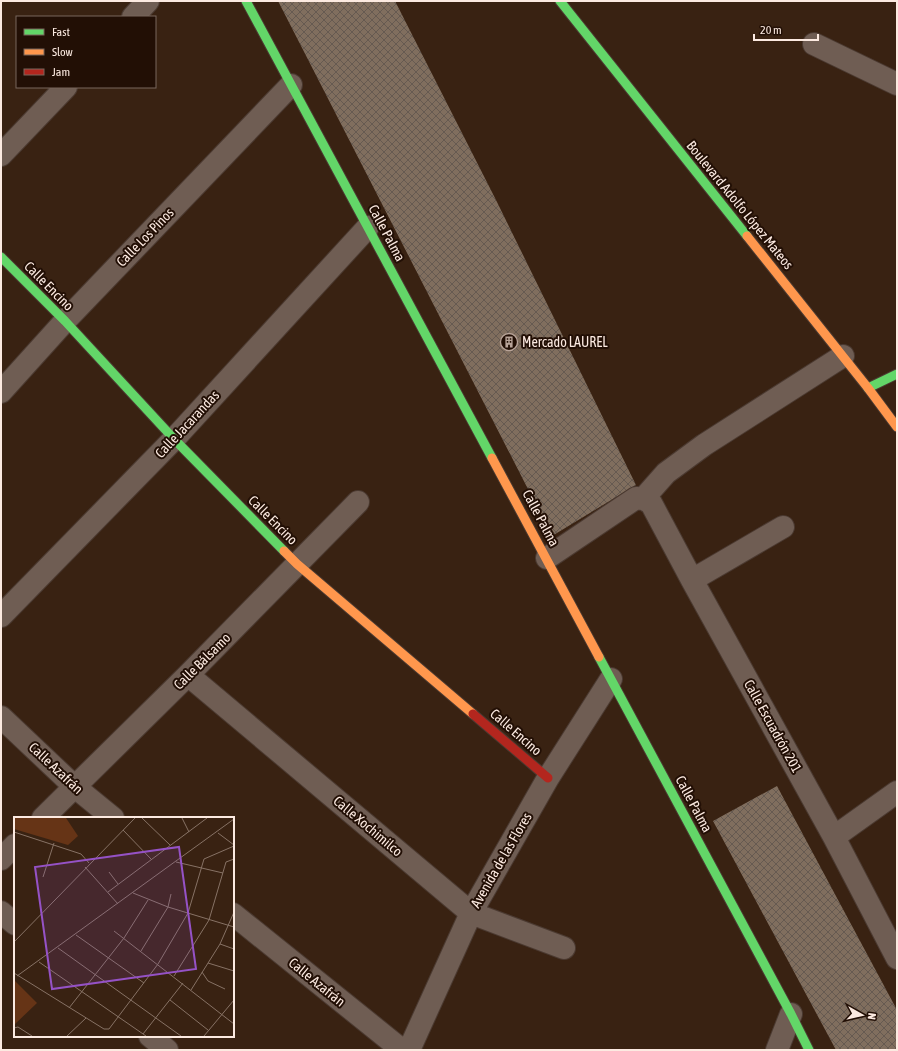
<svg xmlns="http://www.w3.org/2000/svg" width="898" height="1051" font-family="'Asap Condensed',sans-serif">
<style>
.building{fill:url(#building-cross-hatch)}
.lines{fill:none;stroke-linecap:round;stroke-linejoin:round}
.street-casing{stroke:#4b3a31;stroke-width:24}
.fast-casing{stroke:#4b3a31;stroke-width:11}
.slow-casing{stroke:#4b3a31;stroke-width:11}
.jam-casing{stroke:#4b3a31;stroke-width:11}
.street{stroke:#6f5d53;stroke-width:22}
.fast{stroke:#63d668;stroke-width:9}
.slow{stroke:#ff974d;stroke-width:9}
.jam{stroke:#b3261e;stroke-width:9}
.labels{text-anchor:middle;stroke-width:4;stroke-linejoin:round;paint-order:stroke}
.street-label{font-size:14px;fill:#fceae1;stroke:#220f05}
.poi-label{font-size:14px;fill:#fceae1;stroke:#220f05;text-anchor:start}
.inset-road{fill:none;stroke:#877265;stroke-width:1}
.view{fill:#9552c6;fill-opacity:0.15;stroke:#9552c6;stroke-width:2}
.inset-edge{fill:none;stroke:#fceae1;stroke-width:2}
</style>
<defs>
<pattern id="building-cross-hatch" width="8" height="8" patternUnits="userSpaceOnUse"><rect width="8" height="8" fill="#806e5e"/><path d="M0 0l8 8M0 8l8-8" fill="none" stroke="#665a51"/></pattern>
</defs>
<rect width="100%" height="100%" fill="#392212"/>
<path class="building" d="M278 1H395L496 200 636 485 552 536Z
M777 786 897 1010V1050H836L713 821Z"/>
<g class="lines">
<g class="street-casing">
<path id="street" d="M133 17 148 1
M814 44 897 84
M1 155 66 87
M1 392 65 321 291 85
M643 499 666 473 704 445 843 356
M547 558 636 498 643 499 651 503 692 580 834 837 897 958
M692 580 783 527
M1 616 174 439 368 227
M188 675 471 913 564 948
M1 717 75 787 113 818
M43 818 188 675 358 502
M834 837 897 792
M1 859 15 845
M1 912 15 924
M233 914 402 1050
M150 1036 167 1050
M409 1050 471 913 548 778 611 679
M777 1050 791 1014"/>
</g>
<g class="fast-casing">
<path id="fast" d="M246 1 492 458
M560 1 747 236
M1 257 65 321 174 439 284 551
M868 388 897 374
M599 657 791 1014 809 1050"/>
</g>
<g class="slow-casing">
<path id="slow" d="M747 236 868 388 897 427
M492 458 599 657
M284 551 297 564 473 714"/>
</g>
<g class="jam-casing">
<path id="jam" d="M473 714 548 778"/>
</g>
<use href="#street" class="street"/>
<use href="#fast" class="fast"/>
<use href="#slow" class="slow"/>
<use href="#jam" class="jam"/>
</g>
<defs>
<g id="building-ring" transform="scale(0.9)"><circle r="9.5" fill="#220f05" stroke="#b8a499" stroke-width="1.5"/><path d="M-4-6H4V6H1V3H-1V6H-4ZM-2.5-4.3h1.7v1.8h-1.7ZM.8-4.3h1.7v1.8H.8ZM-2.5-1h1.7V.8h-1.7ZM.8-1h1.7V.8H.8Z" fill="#b8a499"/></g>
</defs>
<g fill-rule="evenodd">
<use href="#building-ring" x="509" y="342"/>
</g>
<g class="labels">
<g class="street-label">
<text transform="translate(740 205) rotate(51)" y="5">Boulevard Adolfo López Mateos</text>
<text transform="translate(387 233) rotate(62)" y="5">Calle Palma</text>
<text transform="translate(145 237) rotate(-46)" y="5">Calle Los Pinos</text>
<text transform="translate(49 286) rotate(45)" y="5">Calle Encino</text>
<text transform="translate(187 424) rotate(-47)" y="5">Calle Jacarandas</text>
<text transform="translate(541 518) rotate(62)" y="5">Calle Palma</text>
<text transform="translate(273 520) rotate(45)" y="5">Calle Encino</text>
<text transform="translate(202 661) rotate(-45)" y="5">Calle Bálsamo</text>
<text transform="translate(773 726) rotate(61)" y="5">Calle Escuadrón 201</text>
<text transform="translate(516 732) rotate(41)" y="5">Calle Encino</text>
<text transform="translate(56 768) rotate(43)" y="5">Calle Azafrán</text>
<text transform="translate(694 804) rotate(62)" y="5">Calle Palma</text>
<text transform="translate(368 826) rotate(40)" y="5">Calle Xochimilco</text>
<text transform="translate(501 860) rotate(-60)" y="5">Avenida de las Flores</text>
<text transform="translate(317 982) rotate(39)" y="5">Calle Azafrán</text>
</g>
<g class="poi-label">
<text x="522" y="347">Mercado LAUREL</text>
</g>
</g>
<g transform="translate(14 817)">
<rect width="220" height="220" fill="#392212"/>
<path d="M0 1H52L64 19 54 28 0 12Z" fill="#663416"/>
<path d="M0 163 23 186 0 208Z" fill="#663416"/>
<path class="inset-road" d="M128 1 156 28M168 1 175 15M109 13 137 42M0 15 67 37 75 46M204 16 220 28M162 45 209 56M71 50 104 87M95 55 104 67M29 60 40 26M94 75 193 1M119 76 154 90 220 110M100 114 220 207M62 118 130 166M0 125 121 1M206 127 220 132M44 131 167 219M127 134 154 90 157 77M25 145 132 219M194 146 220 154M188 155 194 164 211 172M0 156 90 212H95L144 147 174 96 190 42 220 29M3 159 220 2M160 159 195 103 212 45 220 42M177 173 206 127 220 95M156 183 194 213M55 191 110 121 134 83M0 211 4 210 18 219M129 217 169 166M53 219 72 201M190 219 220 183"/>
<path class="view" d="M165 30 182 152 38 172 21 50Z"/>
<rect width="220" height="220" class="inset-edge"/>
</g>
<rect width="898" height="1051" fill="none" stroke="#fceae1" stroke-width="4"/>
<rect x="16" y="16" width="140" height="72" fill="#220f05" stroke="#79675d"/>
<rect x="24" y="29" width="20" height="6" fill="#63d668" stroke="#79675d"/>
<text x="52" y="36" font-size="12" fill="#fceae1">Fast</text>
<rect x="24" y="49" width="20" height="6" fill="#ff974d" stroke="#79675d"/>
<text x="52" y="56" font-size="12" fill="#fceae1">Slow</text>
<rect x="24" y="69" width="20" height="6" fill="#b3261e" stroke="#79675d"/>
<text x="52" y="76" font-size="12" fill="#fceae1">Jam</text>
<g transform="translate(862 1015) rotate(98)" stroke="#220f05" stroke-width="3" paint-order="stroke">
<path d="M0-3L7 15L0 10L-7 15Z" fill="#fceae1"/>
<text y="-6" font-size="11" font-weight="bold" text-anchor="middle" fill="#fceae1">N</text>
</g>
<path d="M754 34v6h64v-6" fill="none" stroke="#fceae1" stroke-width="2"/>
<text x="760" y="34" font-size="12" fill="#fceae1" stroke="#220f05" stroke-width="3" paint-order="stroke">20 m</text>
</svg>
